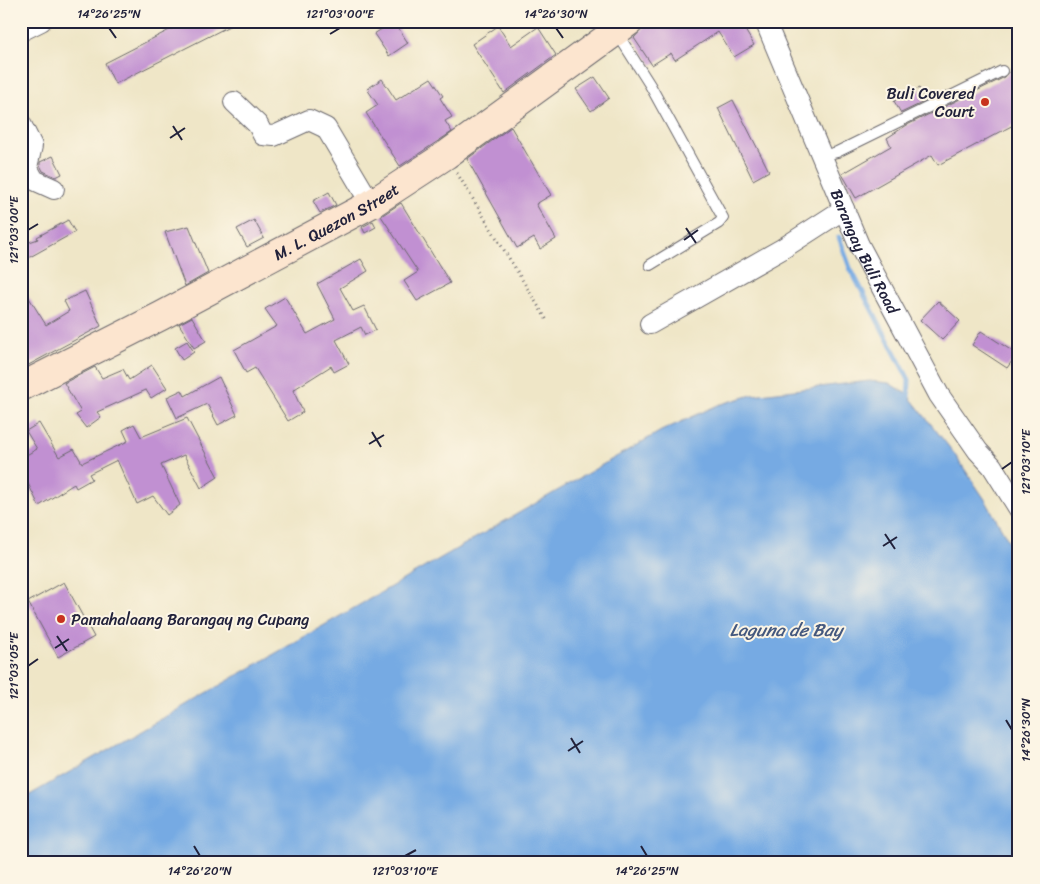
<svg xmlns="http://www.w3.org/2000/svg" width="1040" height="884" font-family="Sriracha,sans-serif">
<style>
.water{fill:#76aae3;stroke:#4c668f}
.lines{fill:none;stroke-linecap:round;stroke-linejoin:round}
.stream{stroke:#76aae3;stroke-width:5}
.building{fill:#c190d2}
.service-casing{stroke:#6a676c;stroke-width:12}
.minor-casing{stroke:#6a676c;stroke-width:22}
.secondary-casing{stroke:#6a676c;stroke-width:30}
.path{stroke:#6a676c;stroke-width:3;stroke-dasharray:1 4;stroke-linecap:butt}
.service{stroke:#fff;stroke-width:10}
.minor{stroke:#fff;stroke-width:20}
.secondary{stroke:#fce5cf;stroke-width:28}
.ticks{fill:none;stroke:#22223b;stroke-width:2}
.poi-dot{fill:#c8321e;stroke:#fcf5e5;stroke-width:2}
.labels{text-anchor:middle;stroke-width:4;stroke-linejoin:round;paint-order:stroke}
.poi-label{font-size:16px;fill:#22223b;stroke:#fcf5e5;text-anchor:end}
.street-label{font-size:16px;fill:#22223b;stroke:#fcf5e5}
.water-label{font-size:18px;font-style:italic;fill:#44587e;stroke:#fcf5e5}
.neatline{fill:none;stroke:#22223b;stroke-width:2}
.ticks-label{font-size:12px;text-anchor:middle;fill:#22223b}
</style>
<rect width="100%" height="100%" fill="#fcf5e5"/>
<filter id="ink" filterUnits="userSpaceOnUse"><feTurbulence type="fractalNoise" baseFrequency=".02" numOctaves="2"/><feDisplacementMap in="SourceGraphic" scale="10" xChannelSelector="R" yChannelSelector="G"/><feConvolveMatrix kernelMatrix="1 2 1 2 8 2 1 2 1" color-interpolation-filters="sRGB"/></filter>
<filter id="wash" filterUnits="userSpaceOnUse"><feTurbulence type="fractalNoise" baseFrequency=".0096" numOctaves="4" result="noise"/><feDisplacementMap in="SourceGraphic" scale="20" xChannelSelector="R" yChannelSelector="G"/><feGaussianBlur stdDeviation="1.12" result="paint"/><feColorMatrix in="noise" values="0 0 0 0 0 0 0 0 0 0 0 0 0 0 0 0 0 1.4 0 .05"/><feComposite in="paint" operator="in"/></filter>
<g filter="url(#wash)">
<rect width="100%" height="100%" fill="#efe6c7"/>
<path class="water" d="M869 381 889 383 908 395 953 452 986 501 1019 560V863H21V800L661 431 718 405 752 395Z"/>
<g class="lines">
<path class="stream" d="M839 237 850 268 909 380 908 396"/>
</g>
<g id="blocks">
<path class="building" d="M187 21H239L115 84 105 63Z
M394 21 408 43 389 56 374 34Z
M649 21H735L738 27 742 25 754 45 734 57 718 32 675 60 671 53 652 65 634 38Z
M498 26 511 46 538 27 556 55 504 93 472 44Z
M1012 69 1019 83V122L938 165 932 155 856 198 842 174 891 146 887 138 907 125 1005 77Z
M595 77 609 98 591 111 576 89Z
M431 78 443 96 440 98 452 117 445 121 452 132 400 166 366 113 378 105 367 89 382 79 396 100Z
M919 88 926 101 901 113 894 101Z
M733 100 769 171 753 180 718 108Z
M511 127 551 195 536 204 556 239 540 249 534 238 517 248 467 159Z
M53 156 62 174 56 177 43 171 40 165V162Z
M329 192 336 205 320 213 313 201Z
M401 203 450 283 417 301 404 281 418 272 381 216Z
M68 220 75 232 21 262V245L38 239 37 237Z
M254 220 264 238 247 247 237 229Z
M373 221 376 227 365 233 362 227Z
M189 226 208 273 185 286 165 232Z
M361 259 368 271 340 288 353 311 364 306 376 330 365 335 361 327 336 340 349 364 334 372 331 366 293 390 303 412 288 421 255 368 246 373 234 350 277 326 265 309 285 297 307 334 335 319 317 284Z
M21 285 46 325 69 311 64 301 85 291 101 326 21 369Z
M938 301 960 321 942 340 920 320Z
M192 317 206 341 194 348 179 324Z
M981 331 1017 354 1007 368 972 345Z
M187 341 194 352 182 360 175 348Z
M152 365 167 388 151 398 146 390 97 412 101 417 86 428 76 415 81 412 64 383 95 367 102 378 123 369 129 380Z
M219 377 237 415 218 425 207 404 177 418 167 397 182 390 185 396Z
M187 418 218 477 201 488 184 455 161 465 180 505 167 515 153 496 137 504 117 460 89 474 92 479 76 488 74 484 39 506 21 469V458L37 449 26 431 39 423 59 457 74 449 82 463 128 441 123 430 134 424 141 437Z
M64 582 94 637 58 657 28 602Z"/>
</g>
</g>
<g filter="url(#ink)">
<use href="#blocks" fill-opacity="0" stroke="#6a676c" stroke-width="1"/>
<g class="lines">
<g class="service-casing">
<path id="service" d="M617 33 650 85 723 218 719 223 650 265
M822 156 837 152 1002 71"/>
</g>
<g class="minor-casing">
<g id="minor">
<path id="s1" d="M765 21 859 245 939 395 978 451 992 466 1019 509"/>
<path d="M21 31 41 21"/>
<path d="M234 102 258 125 263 135 274 136 309 120 326 128 371 204"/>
<path d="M21 124 32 146 27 167 34 180 54 189"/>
<path d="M650 324 782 249 844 209"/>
</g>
</g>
<g class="secondary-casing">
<g id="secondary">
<path id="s2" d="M21 387 161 316 371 204 446 155 630 21"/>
</g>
</g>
<path class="path" d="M457 173 548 322"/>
<use href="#service" class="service"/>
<use href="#minor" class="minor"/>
<use href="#secondary" class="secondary"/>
</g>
</g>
<path class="ticks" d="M109 28 116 38M556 28 563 38M330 34 340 28M173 126 182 140M170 138 185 128M686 228 696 243M28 230 38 224M684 240 698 230M372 432 381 447M369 444 384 435M1002 469 1012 462M885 534 895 549M883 546 897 537M57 636 67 651M55 648 69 639M28 666 38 659M1006 720 1012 730M571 738 580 753M568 751 583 741M194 846 200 856M641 846 647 856M405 856 416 850"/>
<g class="poi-dot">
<circle cx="985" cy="102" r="5"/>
<circle cx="61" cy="619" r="5"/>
</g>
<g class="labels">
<g class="poi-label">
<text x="975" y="99">Buli Covered<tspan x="975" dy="18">Court</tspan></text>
<text x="71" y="625" text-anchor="start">Pamahalaang Barangay ng Cupang</text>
</g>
<g class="street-label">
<text dy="6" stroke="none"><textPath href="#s2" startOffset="356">M. L. Quezon Street</textPath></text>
<text dy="6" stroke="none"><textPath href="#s1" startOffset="251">Barangay Buli Road</textPath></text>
</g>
<g class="water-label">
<text x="786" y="636">Laguna de Bay</text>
</g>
</g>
<rect width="1040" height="884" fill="none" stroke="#fcf5e5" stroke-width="55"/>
<rect x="28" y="28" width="984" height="828" class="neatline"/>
<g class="ticks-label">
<text x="109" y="18">14°26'25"N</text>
<text x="340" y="18">121°03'00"E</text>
<text x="556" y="18">14°26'30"N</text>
<text transform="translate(14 230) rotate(-90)" y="4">121°03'00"E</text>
<text transform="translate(1026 462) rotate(-90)" y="4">121°03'10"E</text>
<text transform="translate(14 666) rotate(-90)" y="4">121°03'05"E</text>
<text transform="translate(1026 730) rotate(-90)" y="4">14°26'30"N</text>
<text x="200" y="875">14°26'20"N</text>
<text x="405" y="875">121°03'10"E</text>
<text x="647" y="875">14°26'25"N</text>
</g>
</svg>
